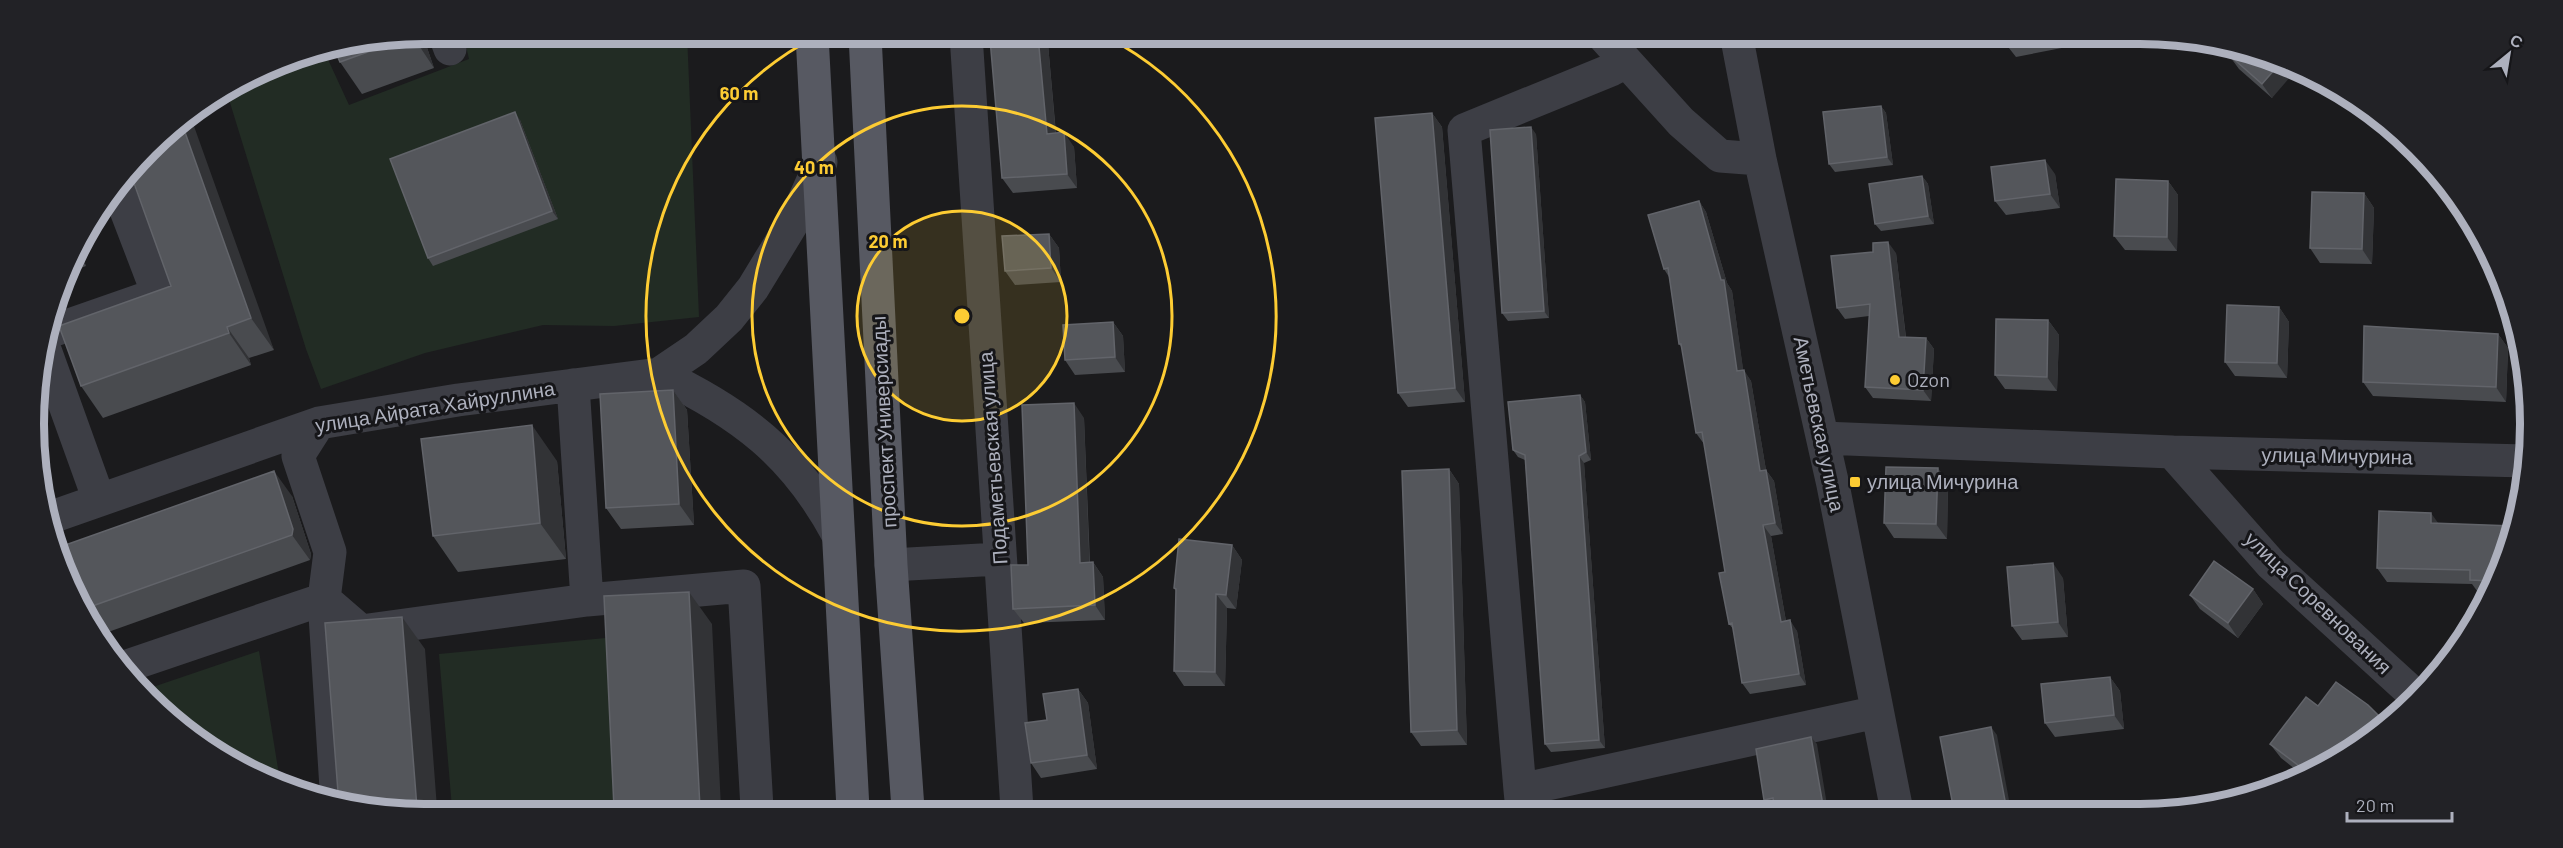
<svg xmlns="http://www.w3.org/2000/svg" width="2563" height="848" font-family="Barlow,sans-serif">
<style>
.green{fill:#222c24}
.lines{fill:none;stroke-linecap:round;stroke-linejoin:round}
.minor{stroke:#3d3e45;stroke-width:33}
.major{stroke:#575962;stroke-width:33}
.wall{fill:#494b4f}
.shaded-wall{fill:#323336}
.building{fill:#54565b;stroke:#62646a;stroke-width:1.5}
.ring{fill:none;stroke:#fdcc33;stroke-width:3}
.poi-dot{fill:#fdcc33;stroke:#161619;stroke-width:2}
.labels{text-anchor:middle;stroke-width:6;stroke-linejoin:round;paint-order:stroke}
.poi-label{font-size:20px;fill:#adb0bd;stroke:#161619;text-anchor:start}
.street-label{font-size:20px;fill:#adb0bd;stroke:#161619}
.rim{fill:none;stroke:#adb0bd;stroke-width:8}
.centre{fill:#fdcc33;stroke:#161619;stroke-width:3}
.ring-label{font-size:18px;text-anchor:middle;font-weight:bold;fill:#fdcc33;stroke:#161619;stroke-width:6;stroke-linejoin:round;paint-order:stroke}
</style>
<rect width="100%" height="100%" fill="#1b1b1d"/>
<path class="green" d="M463 33 687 34 699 317 614 326 543 325 425 353 321 389 306 349 227 93 275 63 325 53 349 105 469 59Z
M616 637 625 808H452L439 654Z
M259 651 281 787 206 749 147 689Z"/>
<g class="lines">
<path class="minor" d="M444 33 450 49
M966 35 1017 809
M1605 38 1681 122 1720 156 1760 159
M1737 39 1760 159 1833 485 1897 811
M49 332 158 294 119 192
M44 347 99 500
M659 374C741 413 795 454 838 535
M573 385 587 600 744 586 757 808
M319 423 298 456 330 552 324 599 337 804
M1823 438 2172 452 2526 461
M2172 452 2271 564 2418 698
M46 519 319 423 458 400 659 374 696 349 729 318 753 288 798 214 821 162
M891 565 999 559
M124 667 324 599 361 631 587 600
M1520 790 1464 130 1611 70 1626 62
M1522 810 1520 790 1877 712"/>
<path class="major" d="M812 35 853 809
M865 35 891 565 908 809"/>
</g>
<path class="wall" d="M422 33 434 68 362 94 340 62 335 51Z
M998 35 1064 36V44H1048L1056 133 1074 147 1077 188 1013 193 1002 178Z
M2005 40H2071L2072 46 2016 57 2005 43Z
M2228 54 2289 63 2272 98 2239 69Z
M1881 106 1886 113 1893 165 1835 172 1829 164Z
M1432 113 1442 127 1465 402 1408 407 1398 393Z
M520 120 558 219 433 266 428 258Z
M166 130 274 350 249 358 251 365 103 418 81 386 171 286Z
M1536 134 1549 318 1508 321 1502 313Z
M2428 166H2431L2454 194 2438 181Z
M2055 174 2060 208 2006 215 1995 201Z
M1922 176 1928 184 1934 224 1881 231 1875 224Z
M2168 181 2178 195 2177 251 2125 250 2114 236Z
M2364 193 2374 208 2372 264 2320 263 2310 248Z
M1699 201 1706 212 1727 283 1732 291 1743 370 1751 381 1766 470 1774 481 1783 534 1771 536 1786 621 1797 631 1806 685 1750 694 1742 683 1734 630 1729 624 1725 572 1704 444 1696 433 1682 348 1679 344 1669 277 1664 269Z
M1049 234 1059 248 1061 282 1015 285 1005 271Z
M78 245 86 266 67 273 73 251Z
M1896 253 1906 337 1926 338 1934 349 1931 401 1873 398 1865 387 1869 316 1845 319 1837 308Z
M2279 307 2289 322 2287 378 2235 376 2225 362Z
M2048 320 2059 335 2057 391 2005 389 1995 375Z
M1113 322 1123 336 1125 372 1075 375 1065 360Z
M2498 334 2508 348 2506 402 2373 396 2363 382Z
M673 390 687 410 694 525 621 529 606 508Z
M1580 395 1585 402 1591 460 1584 463 1605 748 1551 752 1545 744 1525 460 1518 457 1513 450Z
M1084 418 1090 563 1093 562 1103 577 1105 620 1024 623 1013 609 1028 565Z
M557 461 566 559 458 572 433 536Z
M1449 469 1459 484 1467 745 1421 746 1411 732Z
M1948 482 1947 539 1894 538 1884 523Z
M292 496 311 554 310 560 97 636 57 548Z
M2438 523 2513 526 2487 595H2480L2472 584 2387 582 2377 568Z
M1232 545 1242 560 1236 609 1227 608 1225 686H1184L1174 671 1176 591 1174 588Z
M2063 578 2068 637 2022 640 2012 626Z
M2253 589 2263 604 2238 638 2200 609 2190 595Z
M2110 677 2120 691 2124 729 2055 737 2045 723Z
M1078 689 1088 703 1097 769 1041 778 1031 763Z
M2318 706 2385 722 2312 775 2305 777 2281 758 2270 744Z
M1817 744 1774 806 1769 807 1764 800Z"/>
<path class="shaded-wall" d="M422 33 434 68 412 35Z
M1038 36H1042L1048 44 1057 148 1047 134Z
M1058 36H1064V44Z
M2282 61 2289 63 2298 68 2272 98 2262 84Z
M1881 106 1886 113 1893 165 1887 157Z
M515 112 520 120 558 219 552 211Z
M1432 113 1442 127 1465 402 1455 388Z
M190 115 274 350 251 318 181 121Z
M1531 127 1536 134 1549 318 1544 311Z
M1064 132 1074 147 1077 188 1067 174Z
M2045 160 2055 174 2060 208 2050 194Z
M1922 176 1928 184 1934 224 1928 216Z
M2168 181 2178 195 2177 251 2167 237Z
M2364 193 2374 208 2372 264 2362 249Z
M1699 201 1706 212 1727 283 1732 291 1745 382 1737 371 1721 280Z
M1049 234 1059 248 1061 282 1051 268Z
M1888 242 1896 253 1907 348 1899 337Z
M78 245 86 266 74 250Z
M2279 307 2289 322 2287 378 2277 363Z
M2048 320 2059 335 2057 391 2047 377Z
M1113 322 1123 336 1125 372 1115 357Z
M227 327 249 358 251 365 229 333Z
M2498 334 2508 348 2506 402 2496 387Z
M1926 338 1934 349 1931 401 1923 390Z
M1744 370 1751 381 1768 482 1760 471Z
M673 390 687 410 694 525 679 504Z
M1580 395 1585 402 1591 460 1586 452Z
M1074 403 1084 418 1090 577 1080 563Z
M532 425 557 461 566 559 540 523Z
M1579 456 1584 463 1605 748 1599 740Z
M1938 468 1948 482 1947 539 1936 524Z
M1449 469 1459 484 1467 745 1457 730Z
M1766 470 1774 481 1783 534 1775 523Z
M274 471 292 496 311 554 310 560 292 535Z
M2431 513 2441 527 2431 523Z
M1763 525 1771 536 1788 633 1781 622Z
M1232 545 1242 560 1236 609 1226 595Z
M1093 562 1103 577 1105 620 1095 605Z
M2053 563 2063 578 2068 637 2058 622Z
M2253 589 2263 604 2238 638 2228 623Z
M689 592 712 624 721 808H700Z
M1216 594 1227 608 1225 686 1215 672Z
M402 617 425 649 437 808H417Z
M1790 620 1797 631 1806 685 1799 674Z
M2110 677 2120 691 2124 729 2114 715Z
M1078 689 1088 703 1097 769 1087 755Z
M1991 727 1997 735 2011 811H2007Z
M1811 737 1817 744 1828 811H1824Z
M2339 749 2342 753 2329 762Z"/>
<path class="building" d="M412 35V36L340 62 335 51Z
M998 35 1038 36 1047 134 1064 132 1067 174 1002 178 990 39 998 38Z
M2005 40H2020L2005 43Z
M2235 46 2282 61 2262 84 2228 54Z
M1881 106 1887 157 1829 164 1823 112Z
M515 112 552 211 428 258 390 159Z
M1432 113 1455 388 1398 393 1375 118Z
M181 121 251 318 227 327 229 333 81 386 59 326 171 286 131 175 166 130Z
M1531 127 1544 311 1502 313 1490 130Z
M2045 160 2050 194 1995 201 1991 167Z
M2428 166H2431L2438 175Z
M1922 176 1928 216 1875 224 1869 184Z
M2116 179 2168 181 2167 237 2114 236Z
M2312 192 2364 193 2362 249 2310 248Z
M1699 201 1721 280H1724L1737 371 1744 370 1760 471 1766 470 1775 523 1763 525 1781 622 1790 620 1799 674 1742 683 1732 623 1729 624 1719 573 1725 572 1702 432 1696 433 1681 344H1679L1668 268 1664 269 1648 215Z
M1049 234 1051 268 1005 271 1002 236Z
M1888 242 1899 337 1926 338 1923 390 1865 387 1870 304 1837 308 1831 256 1873 252V243Z
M2227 305 2279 307 2277 363 2225 362Z
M1996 319 2048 320 2047 377 1995 375Z
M1113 322 1115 357 1065 360 1063 325Z
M2364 326 2498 334 2496 387 2363 382Z
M673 390 679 504 606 508 600 394Z
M1580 395 1586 452 1579 456 1599 740 1545 744 1525 455 1513 450 1508 402Z
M1074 403 1080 563 1093 562 1095 605 1013 609 1011 565H1028L1022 405Z
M532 425 540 523 433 536 421 439Z
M1886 467 1938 468 1936 524 1884 523Z
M1449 469 1457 730 1411 732 1402 471Z
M274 471 293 529 292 535 84 609 57 548Z
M2379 511 2431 513V523L2513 526 2492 581 2470 580V570L2377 568Z
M1179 539 1232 545 1226 595 1216 594 1215 672 1174 671 1176 589 1174 588Z
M2214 561 2253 589 2228 623 2190 595Z
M2053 563 2058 622 2012 626 2007 567Z
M689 592 700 808H614L604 596Z
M402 617 417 808 347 807 339 805 325 623Z
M2110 677 2114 715 2045 723 2041 684Z
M2336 682 2368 705 2385 722 2343 753 2339 749 2329 762 2311 775 2270 744 2306 697 2318 706Z
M1078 689 1087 755 1031 763 1025 723 1047 720 1043 694Z
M1991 727 2007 811H1954L1940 737Z
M1811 737 1824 811H1775L1773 798 1764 800 1756 749Z
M1496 804 1499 810H1448L1447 808Z
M1600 808V810H1571Z
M2132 808V811H2104Z"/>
<circle cx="962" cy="316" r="105" fill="#fdcc33" fill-opacity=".12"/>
<g class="ring">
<circle cx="962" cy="316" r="105"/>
<circle cx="962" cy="316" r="210"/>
<path d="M1107 37A315 315 0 1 1 819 35"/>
</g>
<g class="poi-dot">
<circle cx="1895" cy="380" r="6"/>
<rect x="1849" y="476" width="12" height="12" rx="3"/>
</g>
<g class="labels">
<g class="poi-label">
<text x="1907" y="387">Ozon</text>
<text x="1867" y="489">улица Мичурина</text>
</g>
<g class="street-label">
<text transform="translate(435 407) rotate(-9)" y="7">улица Айрата Хайруллина</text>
<text transform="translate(884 422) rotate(-93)" y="7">проспект Универсиады</text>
<text transform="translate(1819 424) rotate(78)" y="7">Аметьевская улица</text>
<text transform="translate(2337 456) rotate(1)" y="7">улица Мичурина</text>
<text transform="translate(993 458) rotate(-94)" y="7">Подаметьевская улица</text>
<text transform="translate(2318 603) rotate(44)" y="7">улица Соревнования</text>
</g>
</g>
<path d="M0 0H2563V848H0ZM424 44H2140A380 380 0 0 1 2520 424V424A380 380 0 0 1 2140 804H424A380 380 0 0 1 44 424V424A380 380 0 0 1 424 44Z" fill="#222226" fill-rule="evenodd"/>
<path class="rim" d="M424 44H2140A380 380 0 0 1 2520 424V424A380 380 0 0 1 2140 804H424A380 380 0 0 1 44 424V424A380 380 0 0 1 424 44Z"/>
<circle cx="962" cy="316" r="9" class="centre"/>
<g class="ring-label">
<text x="739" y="100">60 m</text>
<text x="814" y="174">40 m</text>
<text x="888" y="248">20 m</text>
</g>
<g transform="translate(2509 54) rotate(30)" stroke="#161619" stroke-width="4.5" paint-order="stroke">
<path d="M0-4.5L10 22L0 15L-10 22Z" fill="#adb0bd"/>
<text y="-9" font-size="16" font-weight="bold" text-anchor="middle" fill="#adb0bd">С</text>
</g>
<path d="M2347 812v9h105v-9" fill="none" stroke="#adb0bd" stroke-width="3"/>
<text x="2356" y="812" font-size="18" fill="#adb0bd" stroke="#161619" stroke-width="4.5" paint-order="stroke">20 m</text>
</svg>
